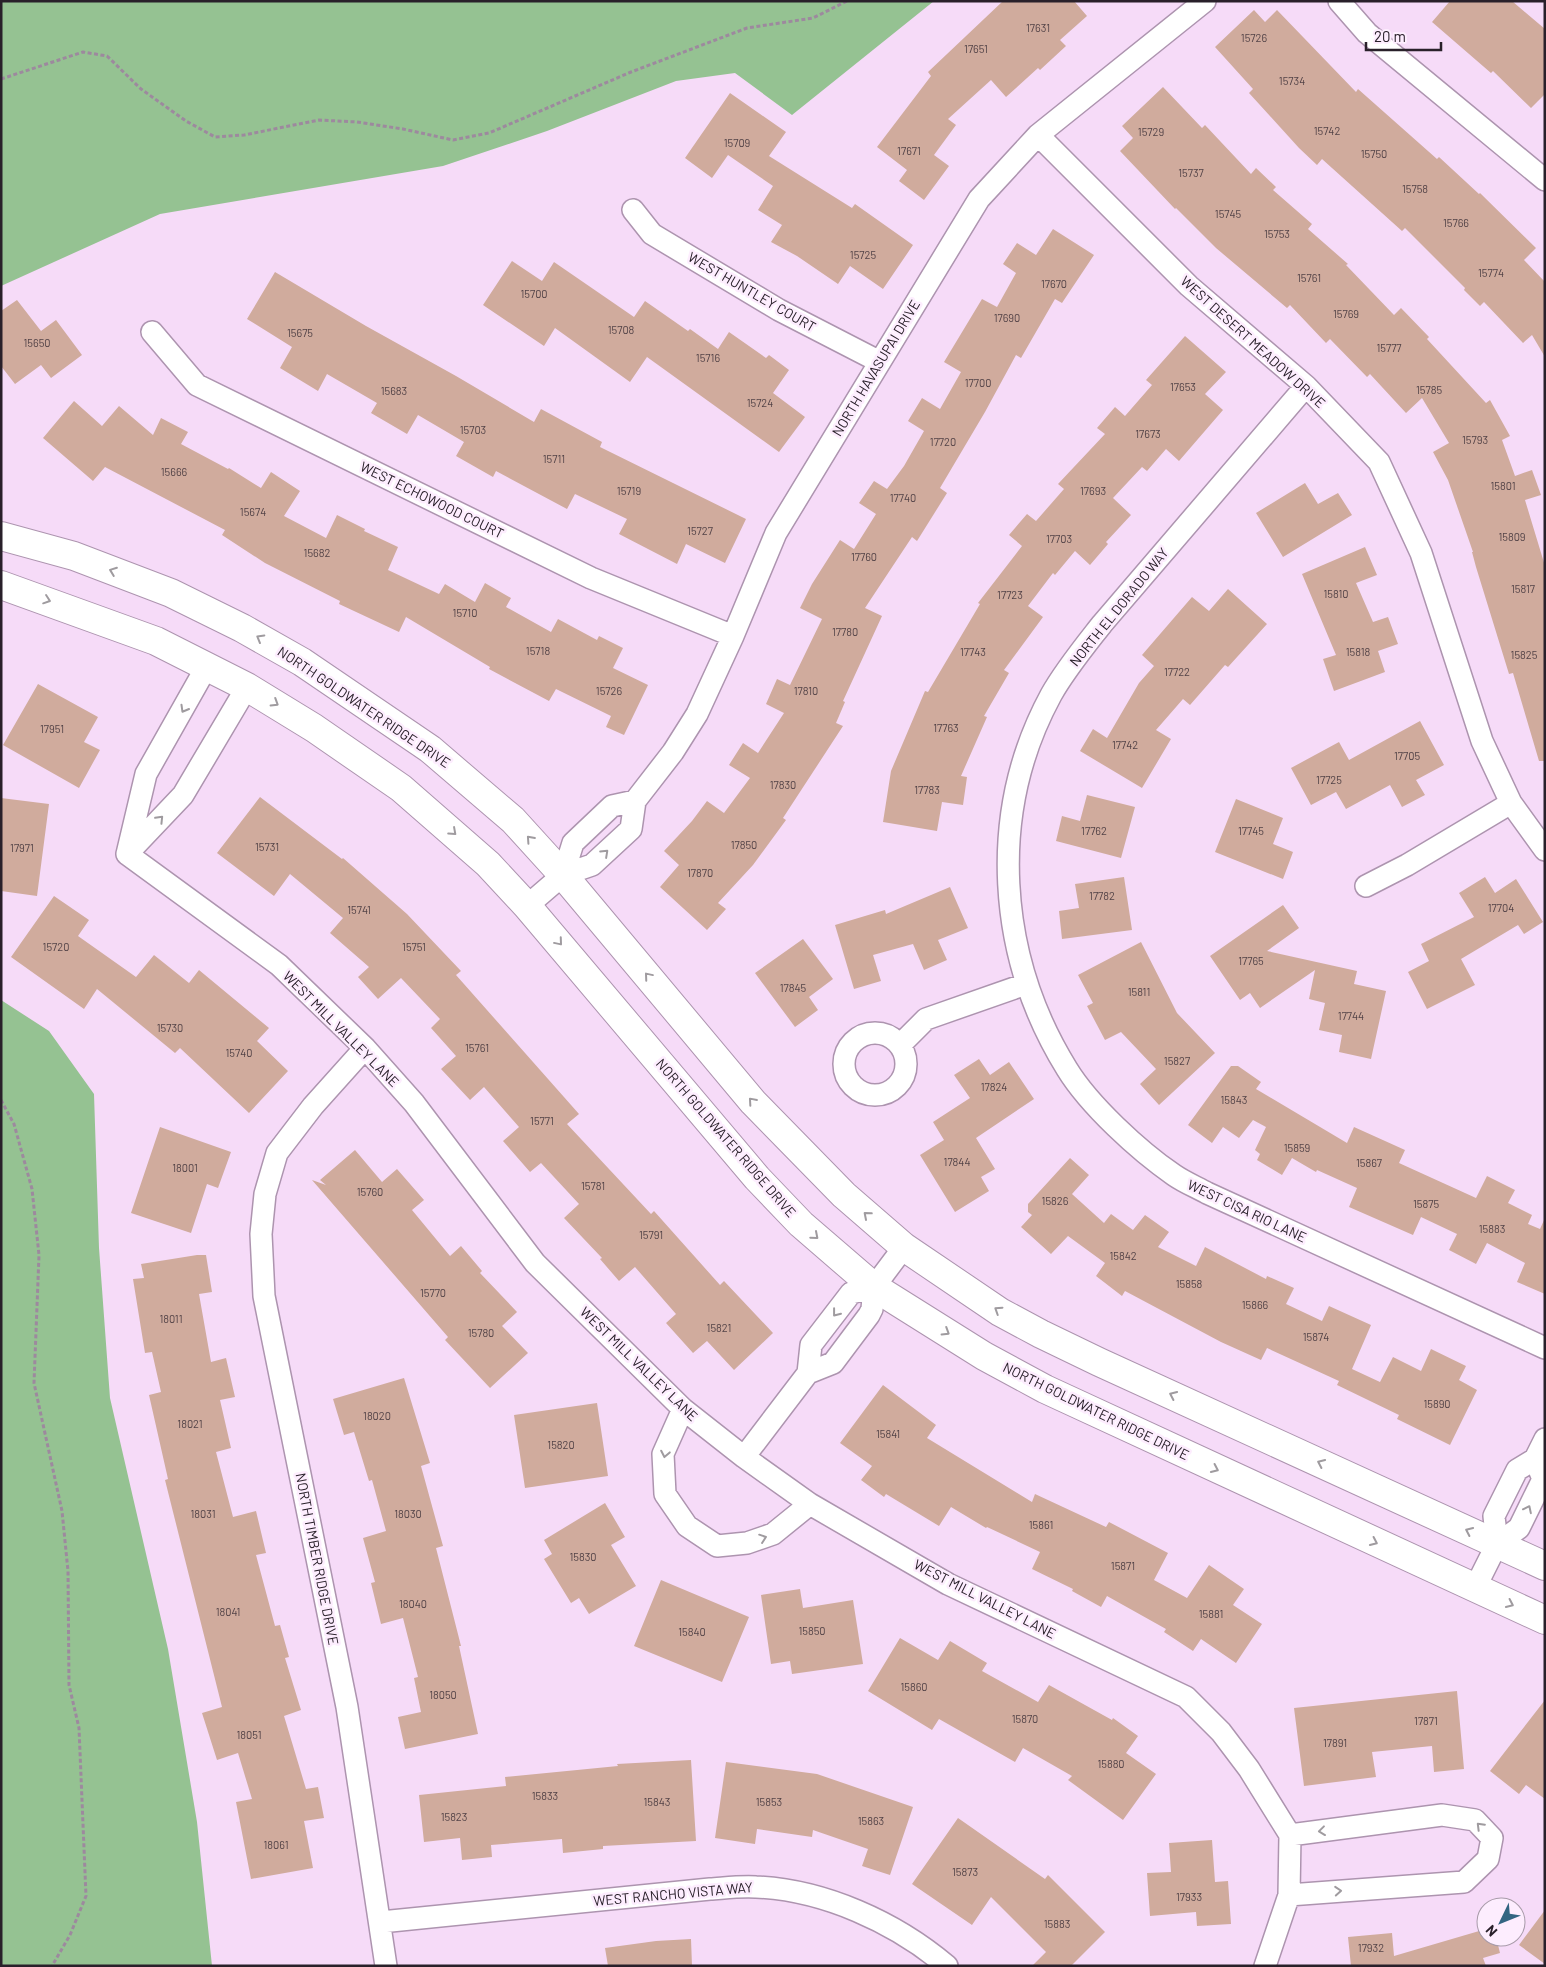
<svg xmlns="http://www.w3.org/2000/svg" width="1546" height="1967" font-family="Barlow,sans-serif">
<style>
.green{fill:#95c292}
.building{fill:#d0ab9d}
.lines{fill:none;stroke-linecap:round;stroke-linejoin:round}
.street-casing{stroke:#ad94af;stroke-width:24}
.secondary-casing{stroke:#ad94af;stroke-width:30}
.path{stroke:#9d899e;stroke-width:3;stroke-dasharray:4 2.5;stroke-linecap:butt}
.street{stroke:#fff;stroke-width:21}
.secondary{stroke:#fff;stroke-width:28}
.oneway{stroke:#9f9b9f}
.labels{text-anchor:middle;stroke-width:5;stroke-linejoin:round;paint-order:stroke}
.number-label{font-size:11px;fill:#534347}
.street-label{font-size:14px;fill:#29202a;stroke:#fdedfe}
</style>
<rect width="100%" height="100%" fill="#f6dbf8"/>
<path class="green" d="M1 1H934L792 115 735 73 676 81 547 131 443 166 160 214 1 286Z
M1 1000 49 1031 94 1094 99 1248 110 1398 168 1649 197 1822 212 1966H1Z"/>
<path class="building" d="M1003 1H1074L1087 16 1060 40 1066 46 1040 70 1038 68 1006 97 991 80 948 119 956 125 934 155 949 166 924 200 899 181 907 170 877 147 931 76 928 72Z
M1450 1H1512L1545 29V94L1531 108 1493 71 1491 73 1432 22Z
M1254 10 1265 22 1277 10 1356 92 1358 89 1437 159 1439 157 1479 194 1480 193 1536 248 1524 260 1545 282V357L1532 335 1523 343 1484 302 1480 306 1464 290 1465 288 1405 228 1402 231 1322 159 1317 165 1299 148 1249 93 1253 89 1215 47Z
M1163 87 1202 128 1205 125 1251 174 1256 168 1276 187 1273 190 1312 224 1308 229 1348 264 1346 265 1394 315 1401 308 1429 337 1427 339 1486 403 1490 400 1510 436 1502 440 1515 476 1532 470 1541 495 1525 500 1545 566V761H1539L1513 673 1509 674 1476 567 1472 552H1473L1448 480 1433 452 1449 443 1422 398 1406 413 1370 374 1367 377 1330 339 1326 343 1290 305 1287 308 1216 248 1176 208 1175 209 1120 151 1133 138 1122 126Z
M730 93 786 132 769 156 852 208 855 204 913 245 883 289 850 266 838 284 797 256 771 242 782 225 758 210 773 186 728 155 712 178 685 158Z
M1053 229 1094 255 1062 303 1055 299 1021 358 1016 355 985 412 940 488 947 493 917 541 912 537 865 608 882 616 843 701 845 702 836 723 843 726 783 818 786 820 753 865 718 903 726 909 707 930 660 887 679 865 664 851 692 821 707 801 724 813 750 778 729 765 743 743 758 753 784 713 766 704 777 679 790 685 822 619 800 608 812 584 840 540 854 549 876 514 859 503 874 481 887 489 904 466 924 431 908 421 922 398 940 409 961 372 944 362 982 299 997 307 1016 273 1003 264 1017 243 1036 255Z
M512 261 542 281 554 262 634 317 645 301 688 331 690 329 718 349 729 332 766 358 769 355 789 370 773 393 805 417 779 452 647 357 630 382 555 328 544 346 483 305Z
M275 272 366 326 456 376 534 422 541 409 602 442 600 447 746 519 725 563 686 544 677 564 619 534 627 519 575 494 567 509 496 471 493 477 456 456 464 442 418 415 407 434 371 413 377 403 327 374 318 391 280 368 292 347 247 319Z
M17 300 41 331 56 320 82 355 51 378 41 365 15 384 1 366V311Z
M1185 336 1226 372 1205 394 1223 410 1179 461 1166 449 1147 471 1142 467 1113 498 1131 515 1106 542 1108 544 1090 565 1075 551 1055 575 1053 573 1028 606 1043 617 1004 670 1009 673 984 716 987 717 961 776 967 777 963 805 942 802 937 831 883 822 891 771 925 691 928 692 980 604 978 603 1022 546 1009 535 1027 514 1036 521 1064 489 1058 484 1105 434 1097 428 1115 407 1125 416 1152 385 1146 380Z
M74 401 102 426 119 406 153 435 161 418 188 432 181 444 228 469 229 468 261 488 271 472 300 491 284 516 326 538 337 515 365 529 364 531 398 547 388 570 439 594 445 584 475 602 485 583 511 598 506 607 551 632 558 619 597 640 599 636 623 648 613 668 648 685 624 735 606 727 611 716 556 689 549 701 489 669 490 667 406 617 399 632 339 604 340 601 265 563 222 535 225 530 105 467 93 481 43 438Z
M1305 483 1318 504 1338 493 1352 515 1283 557 1256 513Z
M1365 547 1377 575 1356 583 1373 622 1388 617 1398 644 1378 651 1385 672 1334 691 1323 659 1336 655 1302 574Z
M1228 589 1267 624 1228 667 1225 665 1190 705 1183 699 1156 730 1171 739 1142 788 1080 751 1093 729 1107 738 1139 683 1154 666 1142 655 1192 597 1209 611Z
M38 684 98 717 84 742 100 750 79 788 3 745Z
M1420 721 1444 765 1416 780 1425 795 1402 807 1390 785 1346 809 1336 792 1311 805 1291 768 1339 742 1349 760Z
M1087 795 1135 807 1121 858 1056 841 1062 816 1080 821Z
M260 797 342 859 343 858 407 914 461 971 456 975 579 1114 567 1124 651 1214 654 1211 720 1285 724 1281 773 1333 734 1370 707 1341 693 1353 666 1323 676 1314 635 1267 619 1281 600 1259 602 1258 564 1218 579 1204 541 1163 530 1172 503 1141 519 1127 484 1087 470 1100 441 1069 456 1056 431 1028 440 1019 401 978 378 999 358 977 369 967 330 933 343 918 290 874 274 896 217 853Z
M1 798 49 804 37 896 1 891Z
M1236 799 1283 818 1273 844 1293 852 1283 879 1215 852Z
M1124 877 1132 930 1062 939 1059 911 1079 908 1075 884Z
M1485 877 1495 893 1516 879 1543 922 1524 934 1518 925 1461 959 1475 985 1427 1009 1408 972 1429 961 1421 944 1474 917 1459 893Z
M950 887 968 928 938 940 947 960 924 970 913 944 873 955 881 981 854 989 835 925 885 910 886 914Z
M54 896 89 920 78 936 136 977 154 955 189 983 199 970 269 1028 257 1041 288 1071 249 1113 180 1048 175 1053 97 989 84 1009 11 957Z
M1283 905 1299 928 1267 951 1357 971 1354 984 1386 991 1371 1059 1339 1052 1342 1035 1319 1030 1325 1003 1309 999 1315 970 1260 1008 1250 993 1240 1000 1210 956Z
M803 939 833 979 809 997 818 1010 795 1027 755 973Z
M1141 942 1177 1013 1215 1053 1159 1105 1140 1084 1156 1069 1121 1032 1105 1040 1087 1006 1093 1003 1078 975Z
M979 1059 990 1075 1009 1062 1034 1099 976 1138 995 1169 981 1177 989 1191 955 1212 920 1155 944 1140 933 1122 970 1098 954 1075Z
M1231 1066H1238L1261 1082 1256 1089 1347 1143 1354 1127 1405 1150 1399 1163 1476 1198 1487 1176 1515 1190 1508 1203 1532 1215 1528 1224 1540 1229 1545 1218V1294L1517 1282 1525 1263 1487 1243 1476 1264 1449 1250 1457 1234 1421 1217 1413 1235 1349 1207 1357 1188 1317 1170 1316 1172 1292 1158 1282 1175 1257 1160 1260 1154 1255 1150 1266 1127 1253 1120 1239 1138 1223 1127 1212 1143 1188 1125Z
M160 1127 231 1152 218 1188 207 1184 191 1233 131 1213Z
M355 1150 382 1182 397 1169 424 1200 412 1210 450 1256 461 1246 482 1271 480 1273 517 1312 502 1326 528 1353 490 1388 445 1340 448 1337 312 1180 326 1185 320 1180Z
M1070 1158 1089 1175 1072 1194 1104 1223 1111 1214 1133 1230 1145 1215 1169 1232 1158 1247 1196 1266 1205 1247 1266 1279 1267 1276 1294 1288 1286 1304 1322 1321 1329 1306 1371 1325 1352 1369 1380 1382 1393 1357 1421 1371 1431 1349 1466 1366 1459 1380 1477 1390 1450 1445 1397 1419 1399 1415 1337 1385 1339 1381 1267 1348 1261 1360 1221 1342 1125 1291 1122 1296 1096 1276 1105 1263 1068 1236 1051 1254 1021 1227 1032 1215 1028 1212V1204Z
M197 1255H206L212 1292 199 1294 211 1362 226 1358 235 1397 220 1400 231 1448 216 1452 233 1517 256 1511 266 1553 256 1555 275 1626 280 1625 289 1657 285 1658 301 1710 284 1716 306 1789 318 1787 324 1818 304 1821 313 1868 251 1879 236 1802 252 1799 238 1753 217 1760 202 1713 222 1707 165 1480 168 1479 149 1395 161 1392 152 1352 145 1353 133 1279 144 1278 141 1264Z
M404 1378 430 1463 421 1466 443 1546 436 1548 461 1646H459L478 1734 405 1749 398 1717 421 1712 414 1678 418 1677 403 1618 381 1624 371 1583 375 1582 363 1538 386 1531 372 1480 369 1481 354 1432 344 1435 333 1399Z
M883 1385 936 1425 927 1438 1032 1502 1035 1494 1106 1527 1109 1522 1168 1553 1154 1580 1187 1598 1209 1565 1244 1589 1233 1605 1262 1624 1236 1663 1201 1639 1193 1651 1164 1632 1166 1629 1107 1596 1101 1607 1072 1591 1073 1589 1032 1569 1040 1552 987 1527 986 1528 951 1507 939 1526 886 1494 884 1497 861 1480 872 1466 840 1443Z
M597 1403 608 1476 525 1488 514 1415Z
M605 1503 625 1537 611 1545 636 1586 589 1614 579 1598 571 1603 544 1559 552 1554 544 1540Z
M661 1580 749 1617 722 1682 634 1646Z
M800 1589 803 1608 853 1600 863 1664 792 1674 790 1661 771 1664 761 1595Z
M900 1638 938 1660 950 1641 987 1663 982 1671 1038 1702 1049 1685 1112 1720 1113 1718 1138 1736 1126 1753 1156 1774 1123 1820 1068 1780 1072 1776 1023 1748 1015 1762 939 1719 932 1730 868 1691Z
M1457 1691 1464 1769 1434 1772 1432 1746 1372 1752 1376 1777 1304 1786 1294 1708Z
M1545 1700V1799L1526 1785 1519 1794 1490 1771Z
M691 1760 696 1841 603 1846V1849L563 1853 562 1839 491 1845 492 1857 462 1860 460 1838 424 1842 419 1795 506 1786 505 1777 618 1766 617 1764Z
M726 1762 817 1774 913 1807 890 1875 862 1866 868 1849 813 1830 812 1837 757 1829 755 1844 715 1838Z
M958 1818 1045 1879 1048 1875 1105 1932 1071 1966H1032L1046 1952 991 1897 972 1925 912 1884Z
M1212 1840 1215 1882 1228 1881 1231 1924 1197 1926 1196 1912 1150 1916 1147 1873 1171 1872 1169 1843Z
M1545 1910V1964L1519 1945Z
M1486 1929V1937H1496L1500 1953 1483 1958 1486 1966H1351L1348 1937 1392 1933 1394 1956Z
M691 1939 692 1966H608L605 1948 656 1941Z"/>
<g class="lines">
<g class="street-casing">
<path id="street" d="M1339 1 1367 33 1545 180
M1038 135 1189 286 1306 386 1379 462 1421 553 1482 741 1511 803 1545 850
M633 210 652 234 779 310 880 362
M152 332 197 385 591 578 733 636
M1306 386 1102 624C1084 647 1065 670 1051 695 987 813 997 956 1067 1069 1089 1105 1139 1151 1174 1175 1184 1182 1196 1187 1207 1193L1545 1348
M127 854 279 965 365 1048 414 1103 535 1263 683 1409 744 1457 810 1504 948 1584 1186 1697 1221 1732 1249 1769 1290 1835
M127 854 183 795 247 687
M127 854 146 774 207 666
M563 875 573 843 612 806 635 801
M1366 886 1407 865 1511 803
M527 906 563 875 592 865 631 829 635 801 673 752 697 714 733 636 776 533 979 199 1038 135 1205 1
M844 1064a31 31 0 1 1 62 0a31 31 0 1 1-62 0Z
M900 1045 926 1019 1026 984
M365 1048 313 1106 277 1153 265 1194 261 1234 264 1296 347 1707 386 1966
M808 1373 811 1345 851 1293 874 1287
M683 1409 663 1454 665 1494 687 1526 717 1546 747 1543 773 1534 810 1504
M744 1457 808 1373 833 1363 869 1315 872 1309 874 1287 904 1247
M1497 1544 1494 1516 1517 1470 1535 1459 1545 1439
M1475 1588 1497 1544 1519 1528 1543 1479 1535 1459
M1289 1895 1464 1882 1488 1859 1492 1838 1475 1820 1442 1815 1290 1835
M381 1922 710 1889C725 1888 741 1886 756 1887 824 1890 895 1922 947 1966
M1265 1966 1289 1895 1290 1835"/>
</g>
<g class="secondary-casing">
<path id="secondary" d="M1 536 74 556 171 593 242 628 302 662 430 749 513 820 563 875 753 1102 844 1195 904 1247 1000 1312 1041 1334 1099 1362 1545 1566
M1 585 156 641 247 687 314 728 401 788 488 864 527 906 757 1178 801 1224 874 1287 984 1356 1045 1389 1545 1620"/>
</g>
<path class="path" d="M1 79 83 52 107 56 141 89 186 121 215 137 244 135 319 120 357 122 403 129 453 140 489 133 631 72 747 28 813 18 847 1
M1 1100 14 1124 32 1189 39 1255 34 1383 62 1511 68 1571 69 1685 79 1728 86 1896 70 1935 52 1966"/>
<use href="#street" class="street"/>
<use href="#secondary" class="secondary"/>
</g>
<defs><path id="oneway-chevron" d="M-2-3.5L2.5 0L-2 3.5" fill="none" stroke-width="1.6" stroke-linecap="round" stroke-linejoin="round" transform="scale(1.25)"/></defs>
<g class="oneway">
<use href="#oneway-chevron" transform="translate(113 571) rotate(-159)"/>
<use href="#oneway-chevron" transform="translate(47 600) rotate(19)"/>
<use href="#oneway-chevron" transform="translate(260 638) rotate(-150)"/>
<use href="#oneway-chevron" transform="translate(275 703) rotate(32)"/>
<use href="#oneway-chevron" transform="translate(184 709) rotate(120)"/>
<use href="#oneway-chevron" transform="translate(160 819) rotate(-46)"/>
<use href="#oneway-chevron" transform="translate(453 832) rotate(42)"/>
<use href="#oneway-chevron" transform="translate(530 839) rotate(-132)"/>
<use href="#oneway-chevron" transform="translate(605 853) rotate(-43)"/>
<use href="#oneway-chevron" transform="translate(559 942) rotate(50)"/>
<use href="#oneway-chevron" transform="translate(648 976) rotate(-130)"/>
<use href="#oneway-chevron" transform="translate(752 1101) rotate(-131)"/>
<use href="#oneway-chevron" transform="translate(867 1215) rotate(-139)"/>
<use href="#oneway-chevron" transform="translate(815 1236) rotate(41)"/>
<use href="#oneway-chevron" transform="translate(998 1310) rotate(-147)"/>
<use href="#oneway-chevron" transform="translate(836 1313) rotate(128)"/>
<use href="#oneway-chevron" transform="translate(946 1332) rotate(32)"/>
<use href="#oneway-chevron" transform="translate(1173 1395) rotate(-155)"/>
<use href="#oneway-chevron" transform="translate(665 1454) rotate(101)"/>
<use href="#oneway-chevron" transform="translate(1321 1463) rotate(-155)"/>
<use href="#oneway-chevron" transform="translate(1215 1469) rotate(25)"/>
<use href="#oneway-chevron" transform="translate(1528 1509) rotate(-64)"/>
<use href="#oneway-chevron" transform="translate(1469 1531) rotate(-155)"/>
<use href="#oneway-chevron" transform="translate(763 1538) rotate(-19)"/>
<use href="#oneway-chevron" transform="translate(1374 1542) rotate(25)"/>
<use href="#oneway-chevron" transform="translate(1510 1604) rotate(25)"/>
<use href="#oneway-chevron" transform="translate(1480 1826) rotate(-135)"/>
<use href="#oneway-chevron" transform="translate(1322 1831) rotate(173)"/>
<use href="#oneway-chevron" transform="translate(1338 1891) rotate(-4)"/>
</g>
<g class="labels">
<g class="number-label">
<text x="1038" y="32">17631</text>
<text x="1254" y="42">15726</text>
<text x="976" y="53">17651</text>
<text x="1292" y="85">15734</text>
<text x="1327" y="135">15742</text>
<text x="1151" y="136">15729</text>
<text x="737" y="147">15709</text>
<text x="909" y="155">17671</text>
<text x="1374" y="158">15750</text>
<text x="1191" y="177">15737</text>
<text x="1415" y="193">15758</text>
<text x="1228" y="218">15745</text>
<text x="1456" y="227">15766</text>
<text x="1277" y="238">15753</text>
<text x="863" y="259">15725</text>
<text x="1491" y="277">15774</text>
<text x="1309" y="282">15761</text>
<text x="1054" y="288">17670</text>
<text x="534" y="298">15700</text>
<text x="1346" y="318">15769</text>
<text x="1007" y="322">17690</text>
<text x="621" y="334">15708</text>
<text x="300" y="337">15675</text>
<text x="37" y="347">15650</text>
<text x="1389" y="352">15777</text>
<text x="708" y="362">15716</text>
<text x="978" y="387">17700</text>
<text x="1183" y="391">17653</text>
<text x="1429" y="394">15785</text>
<text x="394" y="395">15683</text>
<text x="760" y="407">15724</text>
<text x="473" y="434">15703</text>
<text x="1148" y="438">17673</text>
<text x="1475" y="444">15793</text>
<text x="943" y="446">17720</text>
<text x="554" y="463">15711</text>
<text x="174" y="476">15666</text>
<text x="1503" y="490">15801</text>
<text x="629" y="495">15719</text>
<text x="1093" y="495">17693</text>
<text x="903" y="502">17740</text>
<text x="253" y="516">15674</text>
<text x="700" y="535">15727</text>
<text x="1512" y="541">15809</text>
<text x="1059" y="543">17703</text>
<text x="317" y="557">15682</text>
<text x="864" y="561">17760</text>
<text x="1523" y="593">15817</text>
<text x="1336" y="598">15810</text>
<text x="1010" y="599">17723</text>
<text x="465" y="617">15710</text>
<text x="845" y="636">17780</text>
<text x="538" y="655">15718</text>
<text x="973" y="656">17743</text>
<text x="1358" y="656">15818</text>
<text x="1524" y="659">15825</text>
<text x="1177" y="676">17722</text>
<text x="609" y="695">15726</text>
<text x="806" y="695">17810</text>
<text x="946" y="732">17763</text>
<text x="52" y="733">17951</text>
<text x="1125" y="749">17742</text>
<text x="1407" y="760">17705</text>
<text x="1329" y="784">17725</text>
<text x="783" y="789">17830</text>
<text x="927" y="794">17783</text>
<text x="1094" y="835">17762</text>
<text x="1251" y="835">17745</text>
<text x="744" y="849">17850</text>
<text x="267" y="851">15731</text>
<text x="22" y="852">17971</text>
<text x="700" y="877">17870</text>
<text x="1102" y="900">17782</text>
<text x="1501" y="912">17704</text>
<text x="359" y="914">15741</text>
<text x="56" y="951">15720</text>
<text x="414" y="951">15751</text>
<text x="1251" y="965">17765</text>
<text x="793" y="992">17845</text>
<text x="1139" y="996">15811</text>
<text x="1351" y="1020">17744</text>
<text x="170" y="1032">15730</text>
<text x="477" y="1052">15761</text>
<text x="239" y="1057">15740</text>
<text x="1177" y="1065">15827</text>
<text x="994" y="1091">17824</text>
<text x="1234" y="1104">15843</text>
<text x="542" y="1125">15771</text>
<text x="1297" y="1152">15859</text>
<text x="957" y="1166">17844</text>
<text x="1369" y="1167">15867</text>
<text x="185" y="1172">18001</text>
<text x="593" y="1190">15781</text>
<text x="370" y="1196">15760</text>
<text x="1055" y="1205">15826</text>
<text x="1426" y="1208">15875</text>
<text x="1492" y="1233">15883</text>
<text x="651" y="1239">15791</text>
<text x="1123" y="1260">15842</text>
<text x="1189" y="1288">15858</text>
<text x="433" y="1297">15770</text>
<text x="1255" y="1309">15866</text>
<text x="171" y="1323">18011</text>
<text x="719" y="1332">15821</text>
<text x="481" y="1337">15780</text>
<text x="1316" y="1341">15874</text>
<text x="1437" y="1408">15890</text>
<text x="377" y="1420">18020</text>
<text x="190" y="1428">18021</text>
<text x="888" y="1438">15841</text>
<text x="561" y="1449">15820</text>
<text x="203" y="1518">18031</text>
<text x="408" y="1518">18030</text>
<text x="1041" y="1529">15861</text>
<text x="583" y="1561">15830</text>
<text x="1123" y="1570">15871</text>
<text x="413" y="1608">18040</text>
<text x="228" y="1616">18041</text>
<text x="1211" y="1618">15881</text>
<text x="812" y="1635">15850</text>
<text x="692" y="1636">15840</text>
<text x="914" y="1691">15860</text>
<text x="443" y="1699">18050</text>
<text x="1025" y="1723">15870</text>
<text x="1426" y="1725">17871</text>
<text x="249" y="1739">18051</text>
<text x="1335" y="1747">17891</text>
<text x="1111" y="1768">15880</text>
<text x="545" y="1800">15833</text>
<text x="657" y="1806">15843</text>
<text x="769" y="1806">15853</text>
<text x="454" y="1821">15823</text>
<text x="871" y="1825">15863</text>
<text x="276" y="1849">18061</text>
<text x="965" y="1876">15873</text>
<text x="1189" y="1901">17933</text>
<text x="1057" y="1928">15883</text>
<text x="1371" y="1952">17932</text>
</g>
<g class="street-label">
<text transform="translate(752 292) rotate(30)" y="5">WEST HUNTLEY COURT</text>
<text transform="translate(1253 342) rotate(42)" y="5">WEST DESERT MEADOW DRIVE</text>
<text transform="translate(876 368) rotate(-59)" y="5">NORTH HAVASUPAI DRIVE</text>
<text transform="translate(432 500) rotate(26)" y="5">WEST ECHOWOOD COURT</text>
<text transform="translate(1119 607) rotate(-51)" y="5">NORTH EL DORADO WAY</text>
<text transform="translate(364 707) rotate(34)" y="5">NORTH GOLDWATER RIDGE DRIVE</text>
<text transform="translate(341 1029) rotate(45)" y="5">WEST MILL VALLEY LANE</text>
<text transform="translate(726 1138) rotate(49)" y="5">NORTH GOLDWATER RIDGE DRIVE</text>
<text transform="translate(1247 1211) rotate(25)" y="5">WEST CISA RIO LANE</text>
<text transform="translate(639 1364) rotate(44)" y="5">WEST MILL VALLEY LANE</text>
<text transform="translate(1096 1411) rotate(26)" y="5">NORTH GOLDWATER RIDGE DRIVE</text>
<text transform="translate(317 1559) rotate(79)" y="5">NORTH TIMBER RIDGE DRIVE</text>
<text transform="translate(985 1599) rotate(27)" y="5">WEST MILL VALLEY LANE</text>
<text transform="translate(673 1894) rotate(-5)" y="5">WEST RANCHO VISTA WAY</text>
</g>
</g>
<rect width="1546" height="1967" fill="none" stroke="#29202a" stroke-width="5"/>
<g transform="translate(1501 1922) rotate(227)"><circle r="24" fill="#fdedfe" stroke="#a89ba9"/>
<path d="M0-4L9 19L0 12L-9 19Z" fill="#336582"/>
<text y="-8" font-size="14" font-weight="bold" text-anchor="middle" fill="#29202a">N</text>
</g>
<path d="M1366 42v8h75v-8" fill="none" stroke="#29202a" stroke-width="2.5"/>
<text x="1374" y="42" font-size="15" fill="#29202a" stroke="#fdedfe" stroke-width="4" paint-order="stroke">20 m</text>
</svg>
